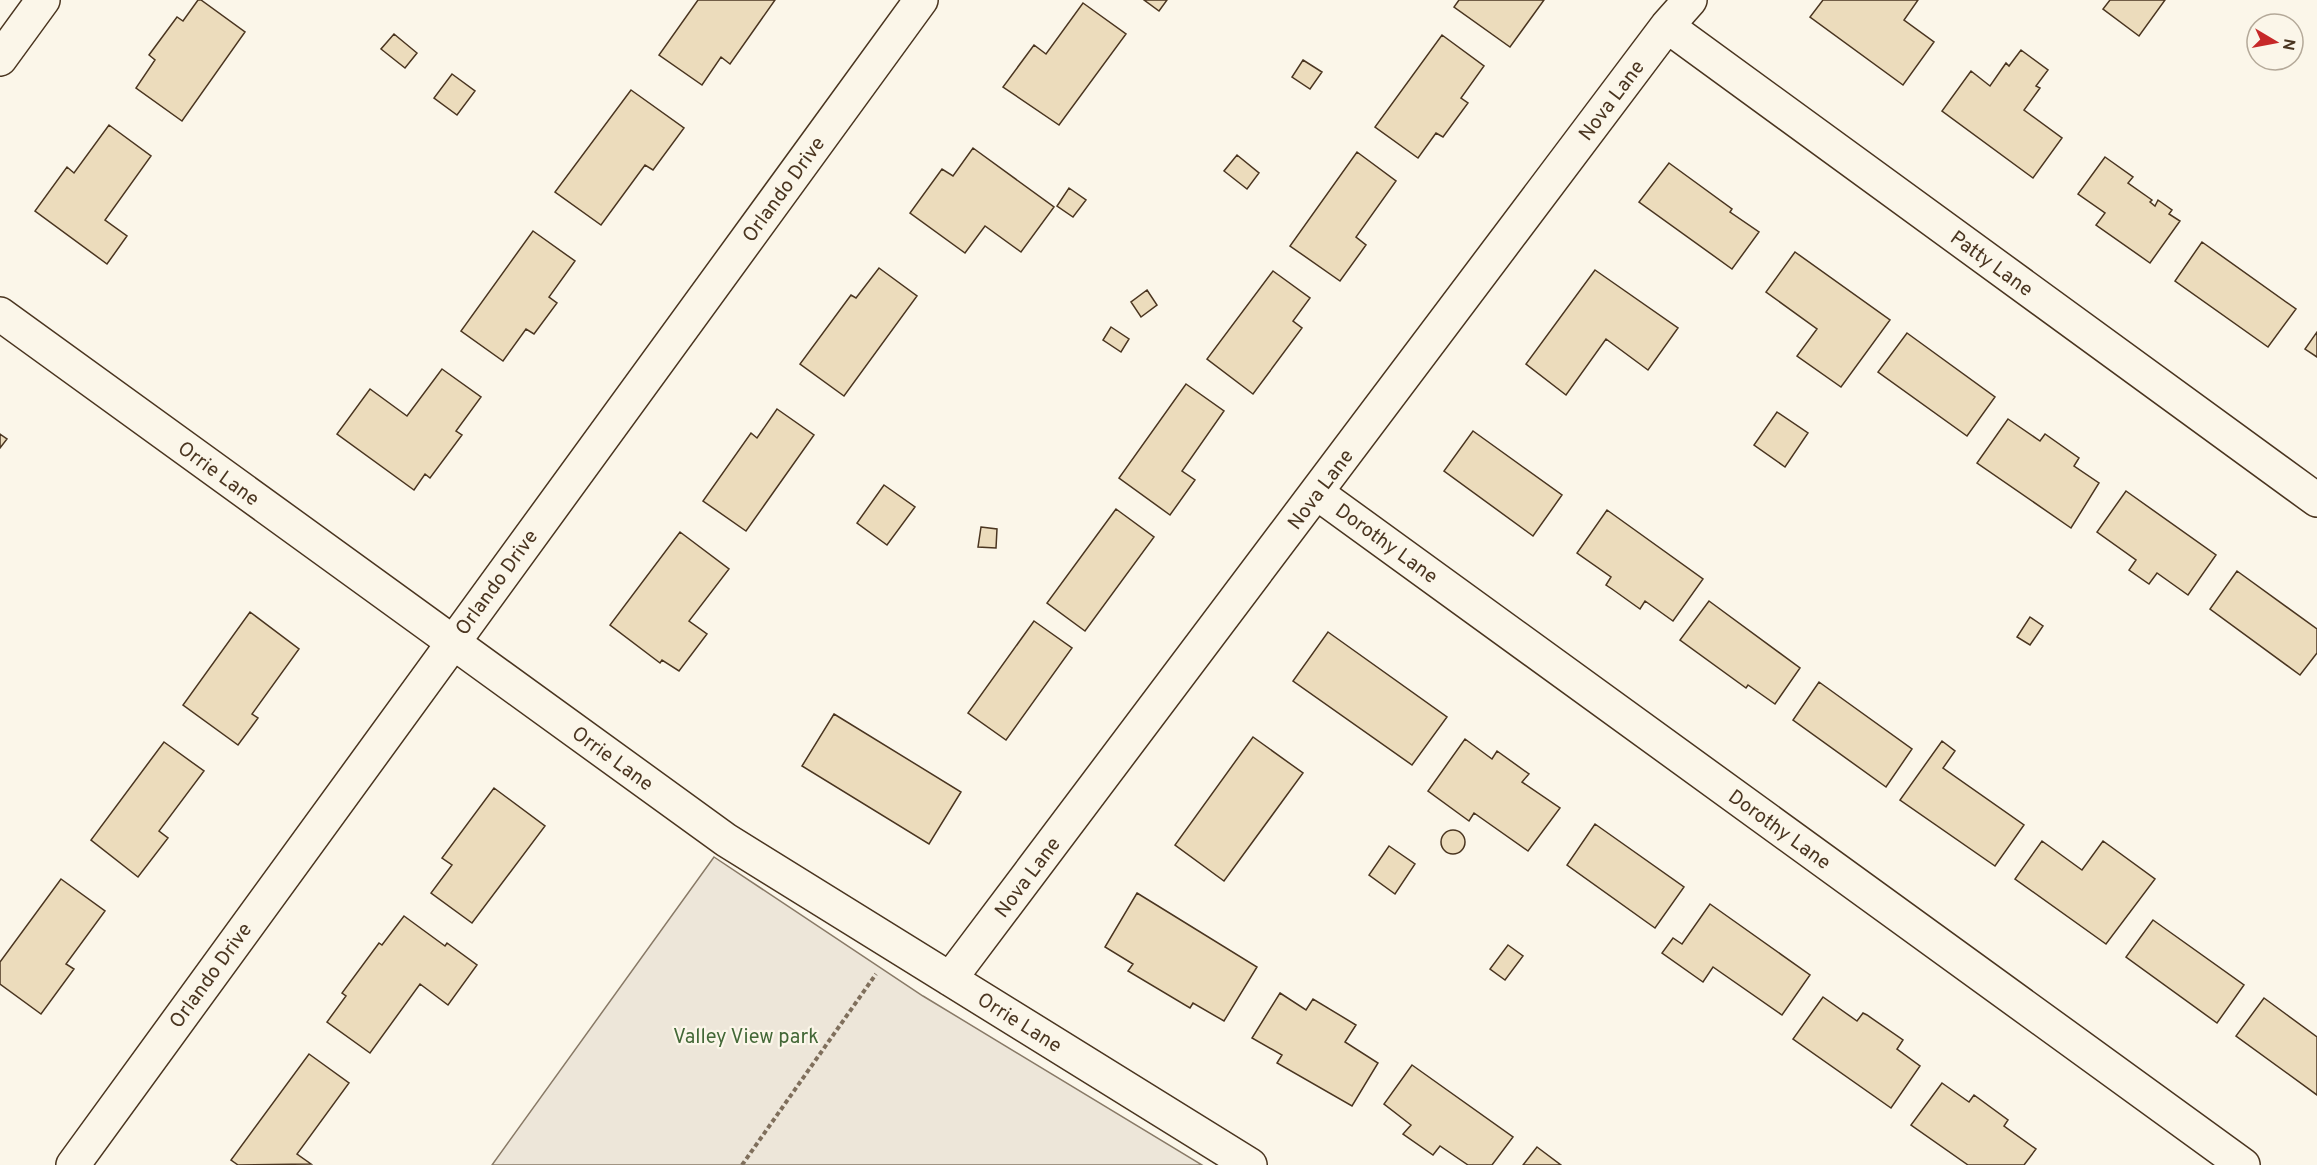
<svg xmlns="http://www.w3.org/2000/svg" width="2317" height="1165" font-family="Overpass,sans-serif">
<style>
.green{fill:#ede6d9;stroke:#887966;stroke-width:1.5}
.building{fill:#ecdcbc;stroke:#4a3520;stroke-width:1.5}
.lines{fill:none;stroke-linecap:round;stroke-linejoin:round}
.street-casing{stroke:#4a3520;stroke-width:36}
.secondary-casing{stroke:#4a3520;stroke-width:36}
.path{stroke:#7f6f5c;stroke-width:4;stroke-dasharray:4.5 3;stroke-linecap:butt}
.street{stroke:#fbf6e9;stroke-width:33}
.secondary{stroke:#fbf6e9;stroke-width:33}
.labels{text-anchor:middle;stroke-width:4.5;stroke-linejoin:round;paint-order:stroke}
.street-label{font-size:20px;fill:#4a3520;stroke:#fbf6e9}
.park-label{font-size:20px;fill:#436837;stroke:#fbf6e9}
</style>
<rect width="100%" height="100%" fill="#fbf6e9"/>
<path class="green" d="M714 857 923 996 1202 1165H492Z"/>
<path class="building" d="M198 0H201L245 32 182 121 136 88 155 60 149 55 177 17 183 21Z
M698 0H775L730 64 721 57 702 85 659 55Z
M1144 0H1167L1159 11Z
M1459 0H1544L1510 47 1454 7Z
M1823 0H1918L1904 20 1934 42 1903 85 1810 17Z
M2110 0H2165L2139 36 2103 9Z
M1083 3 1126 34 1059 125 1003 87 1034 45 1046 54Z
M394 34 417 53 405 68 381 49Z
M1442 35 1484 66 1461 98 1468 103 1443 137 1436 133 1418 158 1375 127Z
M2021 50 2048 70 2036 86 2040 88 2024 110 2062 138 2033 178 1942 111 1971 71 1990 86 2006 63 2009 66Z
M1303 60 1322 72 1310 89 1292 77Z
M452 74 475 91 457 115 434 98Z
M631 90 684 128 653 170 645 165 601 225 555 192Z
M109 125 151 156 105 220 127 236 107 264 35 211 67 167 74 173Z
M973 148 1054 207 1021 252 985 226 965 253 910 213 942 169 953 176Z
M1357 152 1396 181 1356 237 1366 245 1340 281 1290 246Z
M1237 155 1259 173 1247 189 1224 171Z
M2105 157 2133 177 2128 183 2152 200 2150 202 2155 206 2158 200 2172 210 2169 214 2180 221 2150 263 2096 225 2105 213 2078 194Z
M1669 163 1732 209 1730 212 1759 232 1732 269 1639 202Z
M1069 188 1086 200 1073 217 1057 206Z
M533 231 575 261 549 297 557 303 534 334 526 329 503 361 461 331Z
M2202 242 2296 309 2268 347 2175 281Z
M1795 252 1890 320 1841 387 1797 356 1817 329 1766 292Z
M879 268 917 296 844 396 800 364 851 295 856 298Z
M1595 270 1678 328 1648 370 1606 339 1566 395 1526 364Z
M1273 271 1310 298 1293 321 1302 328 1253 394 1207 359Z
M1147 290 1157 305 1141 317 1131 302Z
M1111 327 1129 339 1121 352 1103 340Z
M2317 332V357L2305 349Z
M1907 333 1995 397 1967 436 1878 372Z
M442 369 481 397 456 431 462 435 430 478 425 474 414 490 337 434 370 389 407 416Z
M1186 384 1224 411 1182 471 1195 480 1170 515 1119 478Z
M777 409 814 435 746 531 703 501 751 433 757 438Z
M1777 412 1808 433 1785 467 1754 445Z
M2008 419 2040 441 2045 434 2079 458 2074 466 2099 483 2071 528 1977 463Z
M1473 431 1562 495 1533 536 1444 471Z
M0 434 7 439 0 448Z
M884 485 915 507 887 545 857 523Z
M2126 491 2216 555 2188 595 2157 573 2149 584 2129 570 2136 560 2097 532Z
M1116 509 1154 537 1085 631 1047 603Z
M1607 510 1703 579 1673 621 1645 601 1640 609 1612 589 1606 585 1611 577 1577 553Z
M981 527 997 529 996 548 978 547Z
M680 532 729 569 689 621 707 634 679 671 662 660 660 663 610 625Z
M2237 571 2317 629V653L2300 675 2210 609Z
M1709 601 1800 668 1775 704 1748 685 1746 688 1680 640Z
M250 612 299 649 252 714 258 718 238 745 183 705Z
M2030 617 2043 626 2030 645 2017 637Z
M1034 621 1072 648 1006 740 968 713Z
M1328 632 1447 717 1412 765 1293 681Z
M1819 682 1912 749 1886 787 1793 720Z
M834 714 961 792 929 844 802 766Z
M1253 737 1303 773 1224 881 1175 845Z
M1465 739 1492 759 1497 751 1529 774 1522 782 1560 808 1528 851 1474 813 1469 821 1428 791Z
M1942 741 1955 751 1943 768 2024 825 1995 866 1900 800Z
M164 742 204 771 159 831 168 838 138 877 91 840Z
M494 788 545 826 472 923 431 893 452 865 442 858Z
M1595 824 1684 887 1655 928 1567 865Z
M1441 842a12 12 0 1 1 24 0a12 12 0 1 1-24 0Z
M2042 841 2082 870 2103 841 2155 879 2106 944 2015 879Z
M1389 846 1415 864 1395 894 1369 875Z
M61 879 105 911 66 964 74 969 41 1014 0 984V962Z
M1137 893 1257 967 1224 1021 1193 1003 1190 1008 1128 971 1133 964 1105 947Z
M1710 904 1810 975 1782 1015 1713 967 1703 982 1662 953 1673 938 1682 944Z
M404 916 445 946 447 943 477 965 448 1005 420 984 370 1053 327 1022 346 996 342 993 379 943 382 945Z
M2153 920 2244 985 2217 1023 2126 957Z
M1508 945 1523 956 1505 980 1490 969Z
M1280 993 1306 1010 1313 999 1356 1025 1345 1042 1378 1063 1352 1106 1277 1063 1282 1055 1252 1038Z
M1823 997 1857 1021 1863 1013 1867 1015 1903 1040 1897 1049 1920 1066 1891 1108 1793 1039Z
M2264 998 2317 1037V1095L2236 1036Z
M309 1054 349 1083 297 1154 311 1164 238 1165 231 1160Z
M1412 1065 1513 1137 1492 1165H1468L1440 1146 1433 1155 1403 1134 1411 1125 1384 1104Z
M1942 1083 1969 1102 1974 1095 2008 1120 2004 1126 2036 1149 2024 1165H1968L1911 1125Z
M1537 1147 1561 1165H1523Z"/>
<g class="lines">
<g class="street-casing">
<path id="street" d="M1667 26 2317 500
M0 314 726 840 1250 1165
M1317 493 2243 1165
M950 979 1667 26 1690 0
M73 1165 921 0"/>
</g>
<g class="secondary-casing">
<path id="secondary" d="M0 59 43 0"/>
</g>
<path class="path" d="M742 1165 876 974"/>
<use href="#street" class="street"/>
<use href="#secondary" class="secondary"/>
</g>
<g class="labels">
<g class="street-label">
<text transform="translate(1611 100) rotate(-53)" y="7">Nova Lane</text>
<text transform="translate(783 189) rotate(-54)" y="7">Orlando Drive</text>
<text transform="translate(1992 263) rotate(36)" y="7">Patty Lane</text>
<text transform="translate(219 473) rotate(36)" y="7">Orrie Lane</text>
<text transform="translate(1320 489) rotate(-53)" y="7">Nova Lane</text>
<text transform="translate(1387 543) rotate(36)" y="7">Dorothy Lane</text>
<text transform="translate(496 582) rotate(-54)" y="7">Orlando Drive</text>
<text transform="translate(613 758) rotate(36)" y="7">Orrie Lane</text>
<text transform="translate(1780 829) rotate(36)" y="7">Dorothy Lane</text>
<text transform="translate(1027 877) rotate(-53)" y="7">Nova Lane</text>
<text transform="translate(210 975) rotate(-54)" y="7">Orlando Drive</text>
<text transform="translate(1020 1022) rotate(32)" y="7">Orrie Lane</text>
</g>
<g class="park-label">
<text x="746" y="1043">Valley View park</text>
</g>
</g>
<g transform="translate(2275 42) rotate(100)"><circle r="28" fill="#fbf6e9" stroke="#b4a999" stroke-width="1.5"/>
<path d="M0-4.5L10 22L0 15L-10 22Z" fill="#c62828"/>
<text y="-9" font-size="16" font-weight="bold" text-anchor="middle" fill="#4a3520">N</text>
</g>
</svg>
